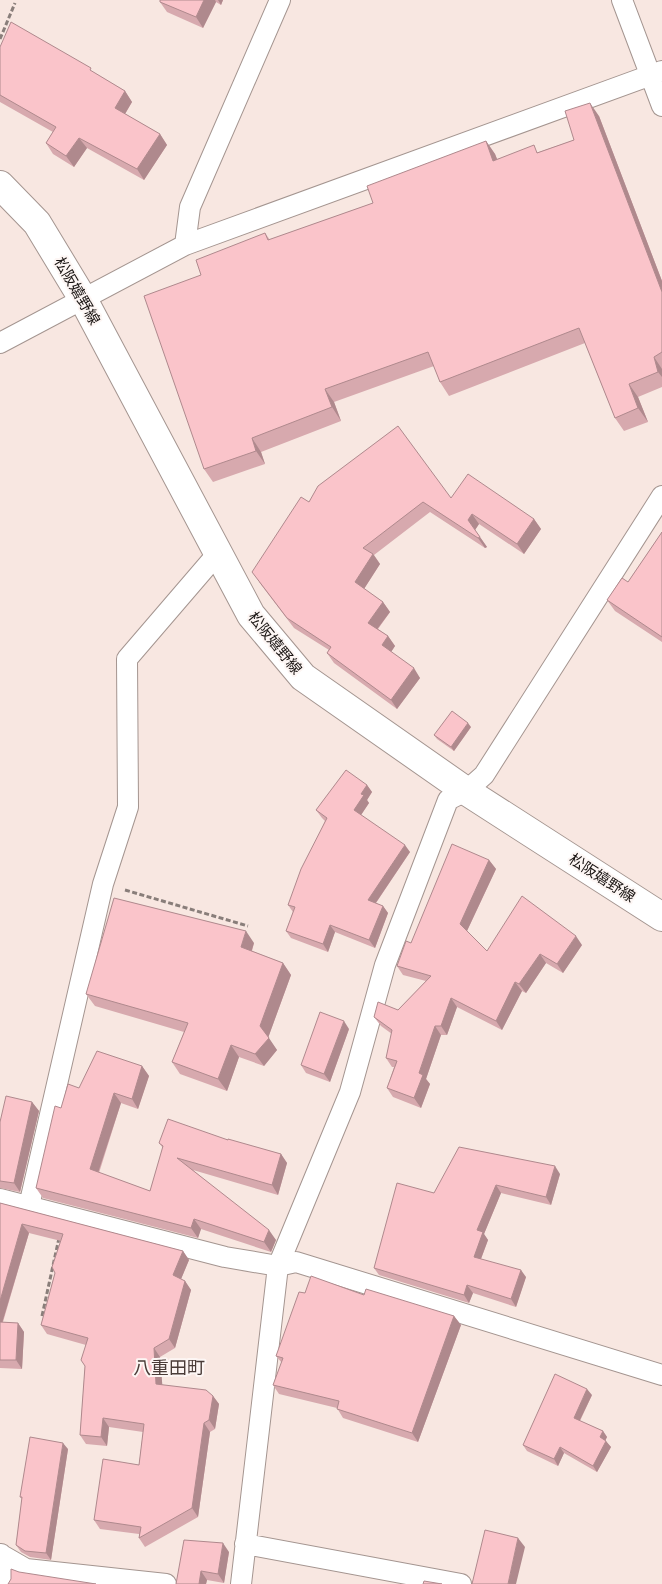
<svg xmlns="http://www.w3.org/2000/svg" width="662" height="1584" font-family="Arial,'Noto Sans JP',sans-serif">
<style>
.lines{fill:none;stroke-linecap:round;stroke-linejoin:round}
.street-casing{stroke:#a49590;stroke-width:22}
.secondary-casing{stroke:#a49590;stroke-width:30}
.path{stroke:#897e7a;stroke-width:3;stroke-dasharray:5 2.5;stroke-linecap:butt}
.street{stroke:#fff;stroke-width:20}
.secondary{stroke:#fff;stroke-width:28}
.wall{fill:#d7a9ae}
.shaded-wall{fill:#af898d}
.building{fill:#fac4ca;stroke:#af898d}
.labels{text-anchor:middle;stroke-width:4;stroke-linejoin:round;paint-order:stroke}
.street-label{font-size:15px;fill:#181311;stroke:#fdf6f4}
.quarter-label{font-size:18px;fill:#493b37;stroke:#fdf6f4}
</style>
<rect width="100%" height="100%" fill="#f8e7e1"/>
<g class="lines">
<g class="street-casing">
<path id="street" d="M622 0 662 106
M185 245 190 207 280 0
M0 343 185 245 662 71
M0 1199 225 1257 278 1266 296 1262 662 1375
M29 1206 103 884 128 807 127 659 218 553
M245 1544 461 1584
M0 1554 26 1569 166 1584
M1 1554 6 1584
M241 1584 278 1266 350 1092 385 965 448 800 466 791 484 775 662 496"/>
</g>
<g class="secondary-casing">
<path id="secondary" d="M0 185 37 223 83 299 251 615 303 677 466 791 662 917"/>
</g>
<path class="path" d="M0 39 15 3
M125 890 248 926
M42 1316 59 1238"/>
<use href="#street" class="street"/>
<use href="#secondary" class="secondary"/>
</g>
<path class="wall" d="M160 0H223L221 5 216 2 203 28 167 12 160 2Z
M0 47 94 73 125 91 132 102 125 114 160 134 167 145 144 180 87 148 74 167 53 154 46 143 53 132 0 102Z
M599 116 662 281V387L638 397 648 422 624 431 615 418 585 343 449 396 440 382 434 366 334 402 341 421 261 452 265 464 213 482 204 469 201 275 265 233 270 240 373 203 486 141 495 154 497 159 539 152 574 140Z
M451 498 534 519 541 529 524 554 479 524 475 530 487 547 485 548 430 512 374 555 380 564 364 589 383 602 390 612 378 629 388 636 395 646 391 652 420 678 397 709 334 663 327 653 329 650 294 628 259 582 309 502Z
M662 532V642L615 611 607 600 628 582Z
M471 727 454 751 437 739 434 735Z
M367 785 372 792 367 800 369 803 361 815 410 852 376 903 383 906 388 913 375 948 335 932 328 952 291 938 286 931 293 912 288 905 325 821 322 818 316 810Z
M489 860 496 869 467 931 487 951 582 945 563 973 546 963 526 993 522 991 502 1030 457 1007 447 1035H441L426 1079 430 1084 421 1108 393 1097 387 1088 394 1067H392L386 1058 392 1034 381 1026 374 1017 398 1010 426 981 403 975 397 966 411 943Z
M254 943 252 951 283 963 291 975 268 1038 277 1050 264 1066 239 1057 227 1091 180 1074 172 1062 184 1032 95 1006 86 994Z
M349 1029 330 1082 306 1073 301 1065Z
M142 1066 149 1076 138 1109 121 1103 99 1173 150 1191 163 1148 159 1143 228 1140 281 1154 287 1163 278 1195 193 1170 276 1240 271 1252 201 1229 198 1238 43 1198 36 1188 61 1108Z
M32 1102 39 1111 20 1192 0 1188V1122Z
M560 1174 551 1205 501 1193 484 1234 488 1240 481 1259 526 1277 516 1307 473 1293 469 1303 379 1275 374 1268 434 1193Z
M0 1203 183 1251 189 1260 181 1279 185 1281 191 1290 175 1348 160 1357 162 1385 213 1396 219 1404 215 1429 210 1432 198 1517 145 1547 139 1538V1534L100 1529 94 1520 139 1465 143 1432 109 1427 107 1446 86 1444 80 1435 85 1366 86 1345 47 1334 41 1325 55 1273 61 1241 29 1233 3 1322 18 1323 24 1332 22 1369 0 1368Z
M305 1293 364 1295 454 1316 461 1325 418 1442 343 1418 337 1408 279 1394 273 1385 282 1363 276 1356Z
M592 1395 580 1421 603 1431 607 1437 605 1441 611 1447 597 1472 564 1453 558 1466 527 1451 523 1445Z
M68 1449 51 1560 30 1557 21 1552 16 1545 22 1499 20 1497Z
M229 1552 224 1583 207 1580 206 1584H176Z"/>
<path class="shaded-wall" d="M204 0H215L216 2 203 28 196 17Z
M218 0H223L221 5Z
M125 91 132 102 122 119 115 108Z
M590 103 599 116 662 281V292Z
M160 134 167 145 144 180 137 169Z
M79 138 87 148 74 167 66 156Z
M486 141 495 154 503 174 493 161Z
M654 357 662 369V377L658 372Z
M629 384 638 397 648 422 638 408Z
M325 389 334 402 341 421 332 407Z
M252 438 261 452 265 464 256 451Z
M472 514 479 524 475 530 468 520Z
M534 519 541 529 524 554 517 544Z
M480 537 487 547 485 548 478 538Z
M373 554 380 564 362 592 355 582Z
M383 602 390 612 375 632 368 623Z
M388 636 395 646 389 655 382 645Z
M414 668 420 678 397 709 391 700Z
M468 723 471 727 454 751 451 747Z
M367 785 372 792 367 800 369 803 359 818 354 810 361 794Z
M405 845 410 852 373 907 368 900Z
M489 860 496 869 466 933 460 924Z
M383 906 388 913 375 948 369 940Z
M330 925 335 932 328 952 323 944Z
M246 931 254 943 249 959 241 947Z
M576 936 582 945 563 973 557 964Z
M540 954 546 963 526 993 519 984Z
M283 963 291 975 268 1038 260 1026Z
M515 982 522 991 502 1030 496 1021Z
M451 998 457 1007 447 1035 441 1026Z
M344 1021 349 1029 330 1082 324 1074Z
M435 1026 441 1035 426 1079 430 1084 421 1108 414 1098 419 1073Z
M269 1038 277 1050 264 1066 255 1054Z
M231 1045 239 1057 227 1091 218 1079Z
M142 1066 149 1076 138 1109 132 1099Z
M114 1093 121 1103 96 1179 90 1169Z
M32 1102 39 1111 20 1192 14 1183Z
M281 1154 287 1163 278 1195 272 1185Z
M555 1166 560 1174 551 1205 546 1197Z
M496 1185 501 1193 484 1234 488 1240 479 1264 474 1257 477 1230Z
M194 1219 201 1229 198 1238 191 1228Z
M22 1224 29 1233 0 1330V1301Z
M269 1230 276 1240 271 1252 264 1242Z
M183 1251 189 1260 179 1284 173 1275Z
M521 1270 526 1277 516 1307 511 1299Z
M185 1281 191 1290 175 1348 169 1339Z
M467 1285 473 1293 469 1303 464 1295Z
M454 1316 461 1325 418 1442 412 1433Z
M18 1323 24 1332 22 1369 16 1360Z
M154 1348 160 1357 163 1393 156 1384Z
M587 1389 592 1395 578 1424 574 1418Z
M213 1396 219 1404 215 1429 209 1420Z
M103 1418 109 1427 107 1446 101 1437Z
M204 1423 210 1432 198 1517 192 1508Z
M603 1431 607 1437 604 1443 600 1437Z
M606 1441 611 1447 597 1472 593 1466Z
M63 1443 68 1449 51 1560 46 1553Z
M560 1447 564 1453 558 1466 554 1459Z
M518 1538 525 1547 516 1584H508Z
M223 1543 229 1552 224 1583 218 1574Z
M201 1571 207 1580 206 1584H199Z"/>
<path class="building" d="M160 0H204L196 17 160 2Z
M11 22 91 68 90 70 125 91 115 108 160 134 137 169 79 138 66 156 46 143 56 127 0 95V47Z
M590 103 662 292V352L654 357 658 372 629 384 638 408 615 418 579 328 440 382 428 352 325 389 332 407 252 438 256 451 204 469 144 296 201 275 196 260 265 233 268 240 373 203 367 186 486 141 493 161 534 145 537 153 574 140 565 111Z
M398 426 451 498 468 474 534 519 517 544 472 514 468 520 480 537 478 538 423 502 363 548 373 554 355 582 383 602 368 623 388 636 382 645 414 668 391 700 327 653 331 647 287 618 252 572 301 497 309 502 318 486Z
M662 532V637L607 600 622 578 628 582Z
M452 711 468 723 451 747 434 735Z
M346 770 367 785 361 794 364 795 354 810 405 845 368 900 383 906 369 940 330 925 323 944 286 931 295 907 288 905 301 869 327 818 316 810Z
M452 844 489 860 460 924 487 951 522 896 576 936 557 964 540 954 519 984 515 982 496 1021 451 998 441 1026H435L419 1073 423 1075 414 1098 387 1088 397 1061 386 1058 392 1030 374 1017 378 1002 398 1010 431 976 397 966 406 941 411 943Z
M114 898 246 931 241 947 283 963 260 1026 269 1038 255 1054 231 1045 218 1079 172 1062 188 1023 86 994Z
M320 1012 344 1021 324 1074 301 1065Z
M97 1051 142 1066 132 1099 114 1093 90 1169 150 1191 163 1146 159 1143 168 1119 228 1140V1139L281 1154 272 1185 177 1158 269 1230 264 1242 194 1219 191 1228 36 1188 55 1106 61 1108 68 1084 79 1088Z
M6 1096 32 1102 14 1183 0 1181V1122Z
M459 1147 555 1166 546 1197 496 1185 477 1230 483 1232 474 1257 521 1270 511 1299 467 1285 464 1295 374 1268 397 1183 434 1193Z
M0 1203 183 1251 173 1275 185 1281 169 1339 154 1348 156 1384 206 1390 213 1396 209 1420 204 1423 192 1508 139 1538 141 1527 94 1520 103 1459 139 1465 144 1424 103 1418 101 1437 80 1435 85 1366 81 1360 88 1338 41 1325 55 1273 52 1267 63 1234 22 1224 0 1301Z
M311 1276 364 1295 366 1289 454 1316 412 1433 337 1409 339 1401 273 1385 283 1358 276 1356 299 1292 305 1293Z
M0 1322 18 1323 16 1360H0Z
M555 1374 587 1389 574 1418 603 1431 600 1437 606 1441 593 1466 560 1447 554 1459 523 1445Z
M30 1437 63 1443 46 1553 25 1551 16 1545 22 1497H20Z
M485 1530 518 1538 508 1584H472Z
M184 1540 223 1543 218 1574 201 1571 199 1584H176Z
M11 1569 19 1572 96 1584H8L11 1579Z
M424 1581 442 1584H423Z"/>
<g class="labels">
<g class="street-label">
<text transform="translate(77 291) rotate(60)" y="5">松阪嬉野線</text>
<text transform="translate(275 643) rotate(51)" y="5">松阪嬉野線</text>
<text transform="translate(602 878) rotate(33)" y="5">松阪嬉野線</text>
</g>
<g class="quarter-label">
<text x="169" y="1374">八重田町</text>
</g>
</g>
</svg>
